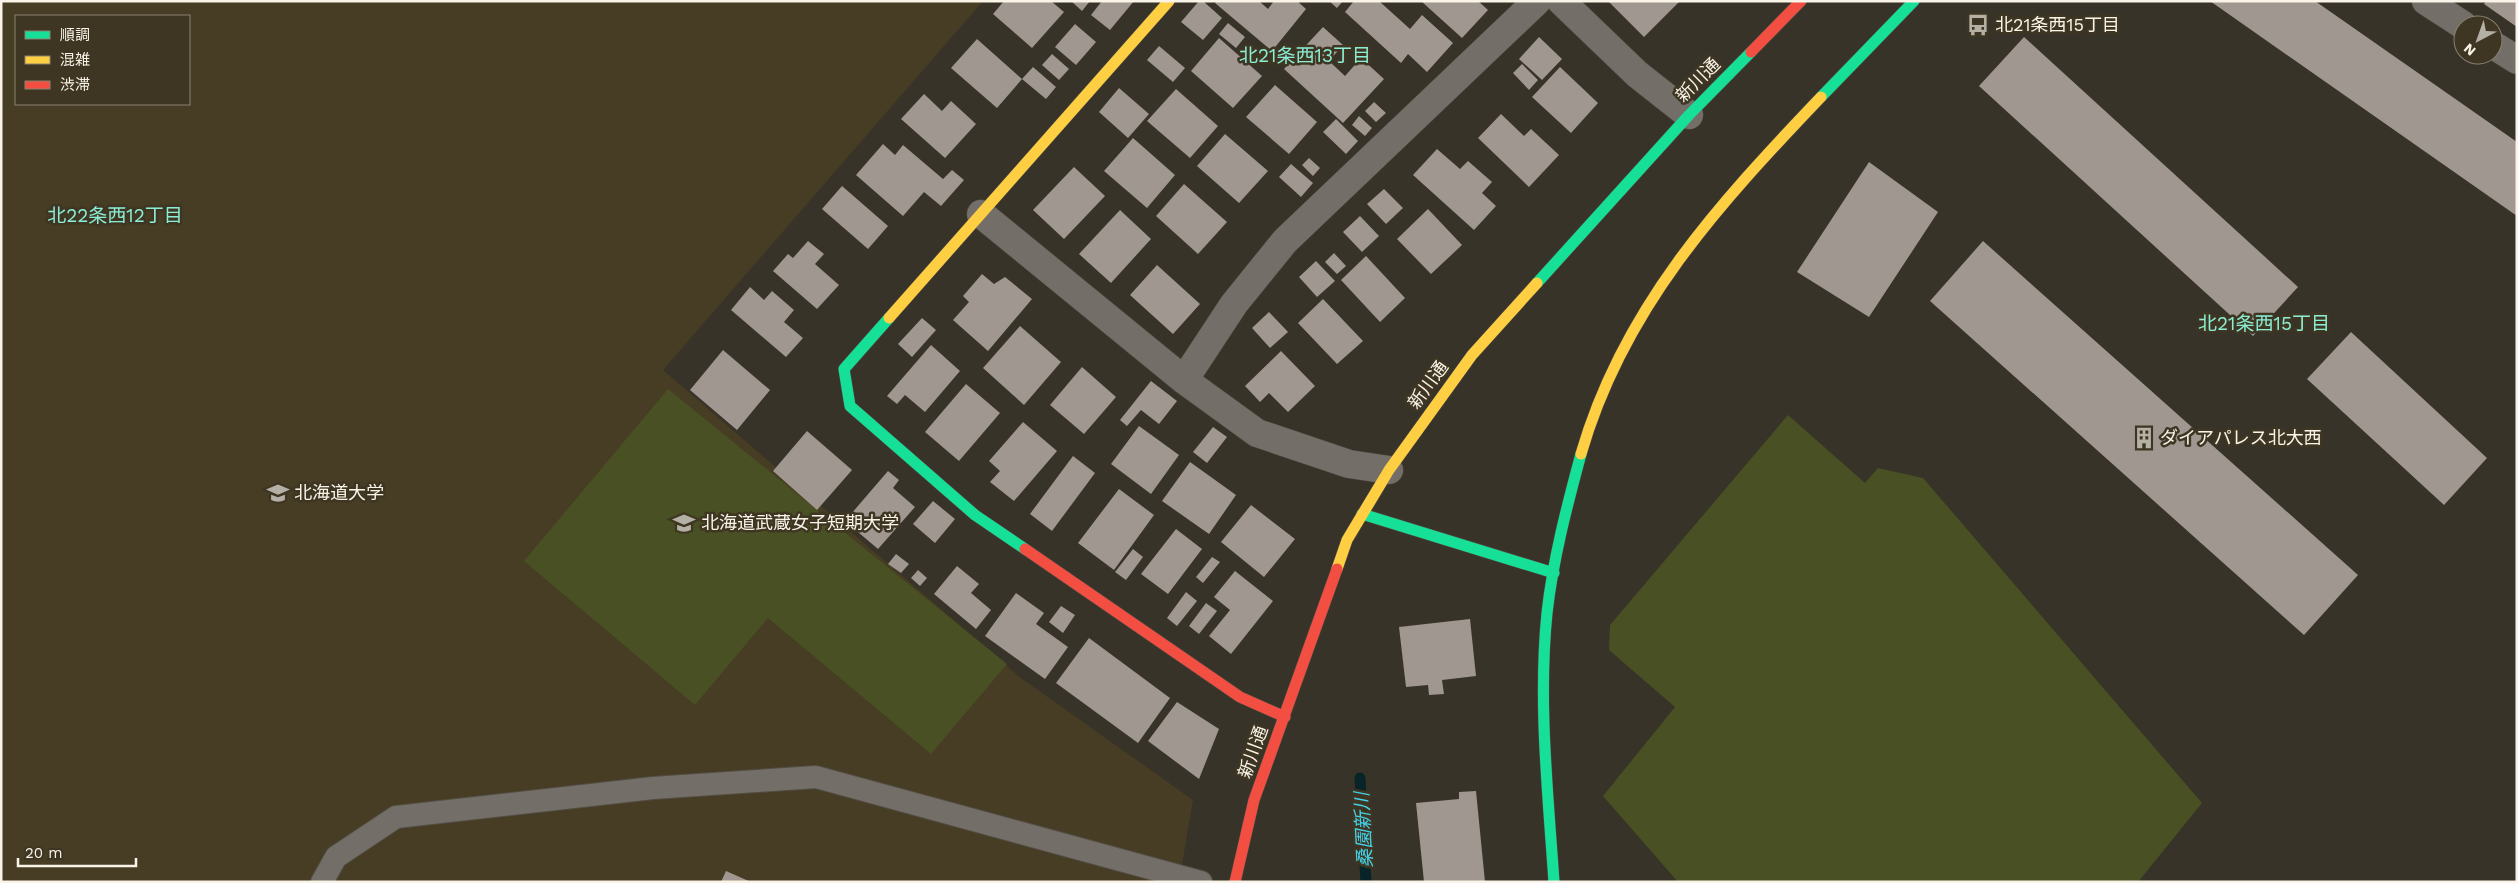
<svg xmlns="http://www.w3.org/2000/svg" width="2518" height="883" font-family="'Work Sans','Noto Sans JP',sans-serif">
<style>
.built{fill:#473c24;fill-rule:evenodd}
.green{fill:#495023}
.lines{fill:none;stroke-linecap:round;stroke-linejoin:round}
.stream{stroke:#092428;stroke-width:11}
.building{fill:#9f9790}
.lane-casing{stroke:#534e45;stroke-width:24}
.street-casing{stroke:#534e45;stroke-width:29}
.fast-casing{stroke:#534e45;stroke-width:12}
.slow-casing{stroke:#534e45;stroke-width:12}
.jam-casing{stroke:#534e45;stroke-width:12}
.lane{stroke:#736f68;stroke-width:22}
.street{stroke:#736f68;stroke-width:28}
.fast{stroke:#16e098;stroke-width:11}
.slow{stroke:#ffcf43;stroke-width:11}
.jam{stroke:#f24e42;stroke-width:11}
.labels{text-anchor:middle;stroke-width:5;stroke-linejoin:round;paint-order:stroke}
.poi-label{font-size:18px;fill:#f9f3e8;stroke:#3e3622;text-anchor:start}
.street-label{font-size:18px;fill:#f9f3e8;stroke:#3e3622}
.neighbourhood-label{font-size:19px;fill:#8aedd4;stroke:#3e3622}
.water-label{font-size:19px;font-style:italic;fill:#42d3eb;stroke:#3e3622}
</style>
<rect width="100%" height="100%" fill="#383328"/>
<path class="built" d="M1 1H983L663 370 1021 678 1193 800 1179 882H1ZM16 16H189V104H16Z"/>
<path class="green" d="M668 389 1007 664 931 754 768 618 695 705 524 561Z
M1788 415 1865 483 1878 468 1923 478 2202 803 2138 882H1678L1603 796 1675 707 1609 650 1610 625Z"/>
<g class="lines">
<path class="stream" d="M1360 778 1366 882"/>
</g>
<path class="building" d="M1004 1H1051L1064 12 1032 48 993 14Z
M1071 1H1090L1082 11Z
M1102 1H1134L1110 30 1091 15Z
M1199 1H1203L1222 18 1203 40 1181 22Z
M1217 1H1259L1268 9 1274 1H1297L1306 9 1272 51 1215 3Z
M1329 1H1343L1337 8Z
M1354 1H1379L1410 29 1422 15 1453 43 1427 72 1408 54 1401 63 1345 12Z
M1421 1H1478L1488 10 1462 38Z
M1608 1H1680L1644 37Z
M2210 1H2315L2517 142V216Z
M2486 1H2517V27L2484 4Z
M1228 23 1245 37 1236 48 1219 34Z
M1075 24 1096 42 1076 65 1055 47Z
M1323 27 1343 45 1329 61 1345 76 1361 58 1384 79 1343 123 1284 69Z
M1539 37 1562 59 1542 80 1519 59Z
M2024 37 2298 287 2253 336 1979 86Z
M1219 38 1262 76 1233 108 1191 71Z
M977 39 1022 79 997 108 951 68Z
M1159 46 1185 68 1173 82 1147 60Z
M1052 54 1069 69 1059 80 1042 65Z
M1522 64 1538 80 1529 90 1513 73Z
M1033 67 1056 87 1046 99 1022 79Z
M1560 67 1598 103 1571 133 1532 97Z
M1275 85 1317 122 1289 154 1246 117Z
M1119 88 1149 114 1128 138 1099 112Z
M1176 89 1218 126 1190 158 1147 121Z
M924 94 942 111 951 101 976 124 945 158 901 119Z
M1374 102 1386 113 1376 122 1365 111Z
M1501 114 1524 136 1531 129 1559 155 1529 187 1478 138Z
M1359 116 1372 128 1365 136 1352 125Z
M1336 119 1358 141 1346 154 1323 132Z
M1225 134 1268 171 1239 203 1197 166Z
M1133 138 1175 175 1147 208 1104 171Z
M883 144 895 155 903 145 943 179 952 170 964 180 941 206 924 192 903 216 856 175Z
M1437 149 1460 169 1468 161 1492 182 1482 193 1496 206 1474 230 1413 175Z
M1309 158 1320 168 1313 176 1302 165Z
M1869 162 1938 212 1869 317 1797 272Z
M1291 164 1313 183 1301 197 1279 177Z
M1074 167 1105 196 1064 239 1033 210Z
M1184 184 1227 222 1198 254 1156 216Z
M842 186 888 226 868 249 822 209Z
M1384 189 1403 208 1386 224 1367 204Z
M1428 209 1462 245 1431 274 1397 239Z
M1120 210 1151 239 1111 283 1079 254Z
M1360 216 1379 236 1362 252 1343 232Z
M808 241 824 254 815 264 839 285 817 309 773 271 788 254 793 258Z
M1983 241 2358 575 2304 635 1930 301Z
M1334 253 1346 266 1337 274 1325 262Z
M1366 256 1405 298 1380 322 1341 280Z
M1316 261 1335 281 1317 297 1299 277Z
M1157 265 1200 304 1173 334 1130 295Z
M982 274 994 284 1005 277 1032 299 988 351 953 320 969 302 963 296Z
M750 287 764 300 772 291 794 310 784 322 803 338 786 357 731 310Z
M1323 299 1363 341 1337 364 1298 323Z
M1269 312 1288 332 1270 348 1252 328Z
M922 318 936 330 912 357 898 344Z
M1020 326 1061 362 1024 405 983 368Z
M2351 332 2487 458 2444 505 2307 379Z
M931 345 960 371 925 412 905 395 897 404 887 396Z
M723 350 770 390 737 430 690 390Z
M1281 351 1315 386 1288 412 1269 393 1260 402 1245 386Z
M1082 367 1116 397 1084 434 1050 405Z
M1151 381 1177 401 1159 424 1141 410 1127 426 1120 420Z
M966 384 1000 413 959 461 925 432Z
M1023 422 1057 451 1014 501 990 482 1000 471 989 461Z
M1139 426 1179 455 1151 494 1111 464Z
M1213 427 1227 437 1207 463 1193 452Z
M807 431 852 470 817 510 773 471Z
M1073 456 1095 473 1052 531 1030 514Z
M1190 462 1236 495 1209 534 1162 501Z
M888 471 899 480 893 488 915 507 878 549 845 521Z
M1119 489 1154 515 1114 570 1078 543Z
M933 501 955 519 935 543 913 524Z
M1251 505 1295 539 1264 577 1221 542Z
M1176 529 1202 549 1168 594 1141 574Z
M1133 549 1143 557 1126 580 1115 572Z
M896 554 909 564 901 573 888 564Z
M1212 557 1220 562 1203 583 1196 577Z
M957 566 979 584 971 593 991 610 976 629 934 594Z
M918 570 927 578 920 586 911 578Z
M1235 571 1273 601 1231 654 1209 636 1230 610 1214 597Z
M1186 592 1197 601 1177 626 1167 618Z
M1016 593 1044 613 1036 624 1068 647 1045 679 985 636Z
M1206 603 1217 611 1199 634 1189 626Z
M1061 606 1075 615 1063 633 1049 622Z
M1470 619 1476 676 1442 680 1444 694 1429 695 1428 685 1406 687 1399 627Z
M1089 638 1170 698 1138 743 1056 683Z
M1177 702 1219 729 1199 779 1148 741Z
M1476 791 1485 882H1424L1416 803 1459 799V792Z
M726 871 751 882H721Z"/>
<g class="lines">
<g class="lane-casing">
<path id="lane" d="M322 882 336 857 396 817 653 788 816 777 1201 882"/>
</g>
<g class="street-casing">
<path id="street" d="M1561 1 1637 74 1689 115
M2426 1 2463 25
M2493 45 2517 60
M981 214 1184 380 1257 433 1349 464 1389 470
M1184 380 1234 304 1285 241 1537 1"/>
</g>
<g class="fast-casing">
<path id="fast" d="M1821 97 1914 1
M1537 283 1689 115 1751 52
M889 318 844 369 850 406 975 515 1025 549
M1362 514 1554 573
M1554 882C1548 793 1538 702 1547 613 1553 559 1567 506 1581 454"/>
</g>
<g class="slow-casing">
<path id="slow" d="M889 318 1169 1
M1581 454C1623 308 1719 204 1821 97
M1337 569 1347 540 1389 470 1472 355 1537 283"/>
</g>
<g class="jam-casing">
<path id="jam" d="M1751 52 1801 1
M1025 549 1240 697 1285 717
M1235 882 1254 800 1337 569"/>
</g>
<use href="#lane" class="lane"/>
<use href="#street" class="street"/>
<use href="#fast" class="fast"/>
<use href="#slow" class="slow"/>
<use href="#jam" class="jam"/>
</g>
<defs>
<g id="bus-bare" transform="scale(1.725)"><path d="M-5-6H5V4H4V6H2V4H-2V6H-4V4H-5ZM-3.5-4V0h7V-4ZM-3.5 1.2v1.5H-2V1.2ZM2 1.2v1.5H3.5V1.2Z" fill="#b5b0a5" stroke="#3e3622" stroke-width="2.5" paint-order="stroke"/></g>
<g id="building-bare" transform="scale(1.725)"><path d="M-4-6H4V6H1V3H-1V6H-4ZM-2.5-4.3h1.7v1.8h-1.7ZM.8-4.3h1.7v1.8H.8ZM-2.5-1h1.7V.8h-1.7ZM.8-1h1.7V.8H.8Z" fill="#b5b0a5" stroke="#3e3622" stroke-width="2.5" paint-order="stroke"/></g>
<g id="university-bare" transform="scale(1.725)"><path d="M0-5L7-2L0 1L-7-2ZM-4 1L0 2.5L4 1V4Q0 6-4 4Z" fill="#b5b0a5" stroke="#3e3622" stroke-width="2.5" paint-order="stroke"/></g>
</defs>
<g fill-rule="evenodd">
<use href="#bus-bare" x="1978" y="25"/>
<use href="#building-bare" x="2144" y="438"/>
<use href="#university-bare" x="278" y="493"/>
<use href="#university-bare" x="684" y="523"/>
</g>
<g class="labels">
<g class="poi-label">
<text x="1995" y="31">北21条西15丁目</text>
<text x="2160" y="444">ダイアパレス北大西</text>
<text x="294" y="499">北海道大学</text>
<text x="701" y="529">北海道武蔵女子短期大学</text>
</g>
<g class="street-label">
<text transform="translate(1698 80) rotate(-45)" y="6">新川通</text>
<text transform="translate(1428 385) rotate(-54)" y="6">新川通</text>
<text transform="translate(1253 752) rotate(-70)" y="6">新川通</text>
</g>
<g class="neighbourhood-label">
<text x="1305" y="62">北21条西13丁目</text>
<text x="115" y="222">北22条西12丁目</text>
<text x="2264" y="330">北21条西15丁目</text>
</g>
<g class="water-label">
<text transform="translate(1363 830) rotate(-93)" y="7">桑園新川</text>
</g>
</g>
<rect width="2518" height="883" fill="none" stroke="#f9f3e8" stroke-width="5"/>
<rect x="15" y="15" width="175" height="90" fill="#3e3622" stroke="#898271"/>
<rect x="25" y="31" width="25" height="8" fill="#16e098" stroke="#898271"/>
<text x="60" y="40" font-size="15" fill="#f9f3e8">順調</text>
<rect x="25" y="56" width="25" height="8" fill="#ffcf43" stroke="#898271"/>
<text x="60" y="65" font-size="15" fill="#f9f3e8">混雑</text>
<rect x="25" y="81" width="25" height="8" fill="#f24e42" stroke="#898271"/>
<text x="60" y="90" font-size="15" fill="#f9f3e8">渋滞</text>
<g transform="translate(2478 40) rotate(221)"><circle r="24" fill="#3e3622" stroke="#898271"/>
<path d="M0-4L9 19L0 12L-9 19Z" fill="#b5b0a5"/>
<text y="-8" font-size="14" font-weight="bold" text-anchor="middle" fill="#f9f3e8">N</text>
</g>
<path d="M18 858v8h118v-8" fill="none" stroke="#f9f3e8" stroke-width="2.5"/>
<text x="25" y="858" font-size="15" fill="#f9f3e8" stroke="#3e3622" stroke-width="4" paint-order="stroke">20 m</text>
</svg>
